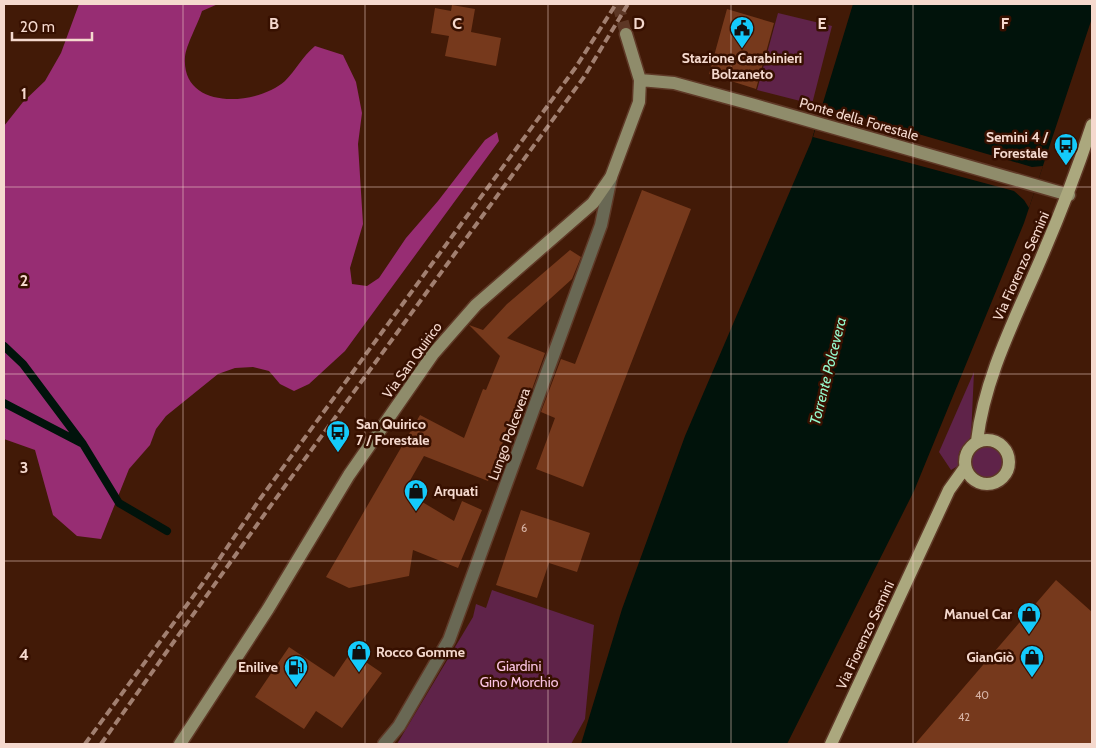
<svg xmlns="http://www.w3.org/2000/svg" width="1096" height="748" font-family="Cabin,sans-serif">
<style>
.green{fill:#5f2349}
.forest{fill:#972d73}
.water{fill:#01130b}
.pier{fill:#421a07}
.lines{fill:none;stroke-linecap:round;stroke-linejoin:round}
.stream{stroke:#01130b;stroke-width:8}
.building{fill:#76391c}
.secondary-tunnel{stroke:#5d3725;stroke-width:12;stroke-dasharray:12 6;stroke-linecap:butt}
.street-casing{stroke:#5f3927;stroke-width:15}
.secondary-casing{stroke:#5f3927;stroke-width:15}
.primary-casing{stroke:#5f3927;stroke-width:15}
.street{stroke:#696854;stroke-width:12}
.secondary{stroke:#8f8c6b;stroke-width:12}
.primary{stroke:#aba87e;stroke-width:12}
.rail{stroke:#a17f70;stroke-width:4;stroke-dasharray:8 4;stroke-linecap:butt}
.grid{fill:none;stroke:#f5d9ce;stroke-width:1;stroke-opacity:0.55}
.labels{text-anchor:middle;stroke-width:5;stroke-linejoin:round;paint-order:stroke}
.number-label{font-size:11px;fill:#d5b1a2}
.poi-label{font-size:14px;font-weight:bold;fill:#f5d9ce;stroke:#371000;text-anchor:end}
.street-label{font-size:14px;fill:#f5d9ce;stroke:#371000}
.park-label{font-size:14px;fill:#fdc5e4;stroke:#371000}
.water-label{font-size:15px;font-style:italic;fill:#95f9cc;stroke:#371000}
.grid-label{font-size:16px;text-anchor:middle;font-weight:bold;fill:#f5d9ce;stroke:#371000;stroke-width:5;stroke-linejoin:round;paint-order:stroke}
</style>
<rect width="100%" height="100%" fill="#421a07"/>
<path class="green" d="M778 13 832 26 812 104 757 90Z
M974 372 971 437 959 452 958 466 951 470 939 452Z
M969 462a18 18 0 1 1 36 0a18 18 0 1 1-36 0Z
M492 590 594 625 585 719 571 744H397L473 617 476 604 486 608Z"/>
<path class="forest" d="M79 4H218L202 11C198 24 186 45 185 57 181 111 257 106 285 81 296 70 302 57 315 46L343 55 356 82 362 113 358 144 363 224 350 268 352 284 367 286 379 278 406 238 438 201 485 140 497 132 499 141 345 351 309 384 294 391 280 384 269 371 253 367 235 368 218 374 166 416 156 429 150 445 129 469 101 539 77 536 53 515 35 450 4 439V126L23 102 45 81 61 53Z"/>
<path class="water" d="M853 4H1092V18L1024 223 914 491 787 744H581L622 609 685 436 811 142Z"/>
<path class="pier" d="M822 106 1032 167 1043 166 1029 208 1024 200 1014 191 813 137Z"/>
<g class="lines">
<path class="stream" d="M4 346 23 364 83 444 119 503 167 531
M4 403 81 443"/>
</g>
<path class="building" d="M452 5 475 9 471 32 501 38 496 66 445 56 449 36 431 33 435 8 451 11Z
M727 9 774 23 756 89 709 74Z
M642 190 691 209 583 487 536 469 555 418 541 412 561 359 575 364Z
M570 250 581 257 572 279 507 338 545 353 526 406 518 403 488 481 424 456 404 491 454 521 462 501 482 510 458 568 413 550 409 576 349 588 326 577 420 415 464 438 483 389 486 390 500 356 469 325 483 330 507 304Z
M521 510 590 533 577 572 549 563 537 598 496 585Z
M1056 580 1092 612V744H915Z
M289 647 334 677 351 652 382 673 342 728 316 711 304 729 255 697Z"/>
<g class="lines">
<path class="secondary-tunnel" d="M618 4 626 34"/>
<g class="street-casing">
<path id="street" d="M384 744 399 726 449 640 601 225 611 177"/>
</g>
<g class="secondary-casing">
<path id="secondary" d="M640 80 674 83 751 104 1069 195
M180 744 268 609 349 475 433 354 476 305 593 203 611 177 639 102 640 80 626 34"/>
</g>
<g class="primary-casing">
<path id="primary" d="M965 462a22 22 0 1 1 44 0a22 22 0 1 1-44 0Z
M977 441C984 381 1012 325 1036 270 1057 222 1076 174 1092 125
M831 744 949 490 964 469"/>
</g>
<use href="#street" class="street"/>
<use href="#secondary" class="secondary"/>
<use href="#primary" class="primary"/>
<path class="rail" d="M85 744 203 583 260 499 576 67 616 4
M101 744 269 508 584 77 628 4"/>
</g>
<path class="grid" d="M183 4V744M365 4V744M548 4V744M731 4V744M913 4V744M4 187H1092M4 374H1092M4 561H1092"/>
<defs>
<g id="civic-pin" transform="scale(1.25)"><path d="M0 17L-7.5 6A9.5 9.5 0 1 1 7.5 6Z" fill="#14cafb" stroke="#371000"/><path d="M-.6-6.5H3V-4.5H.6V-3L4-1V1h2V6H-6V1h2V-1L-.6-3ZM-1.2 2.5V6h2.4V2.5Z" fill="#111"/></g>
<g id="bus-pin" transform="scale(1.25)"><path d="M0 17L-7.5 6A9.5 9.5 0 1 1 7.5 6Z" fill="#14cafb" stroke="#371000"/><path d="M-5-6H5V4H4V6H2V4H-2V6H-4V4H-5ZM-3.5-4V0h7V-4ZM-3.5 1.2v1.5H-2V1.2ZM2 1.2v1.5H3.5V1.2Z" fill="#111"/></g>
<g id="shop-pin" transform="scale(1.25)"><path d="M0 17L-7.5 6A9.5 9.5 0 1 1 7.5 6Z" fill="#14cafb" stroke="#371000"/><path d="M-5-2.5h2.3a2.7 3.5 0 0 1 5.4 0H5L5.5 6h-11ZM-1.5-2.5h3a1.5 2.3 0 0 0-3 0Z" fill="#111"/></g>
<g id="fuel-pin" transform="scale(1.25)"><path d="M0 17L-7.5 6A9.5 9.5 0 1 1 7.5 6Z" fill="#14cafb" stroke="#371000"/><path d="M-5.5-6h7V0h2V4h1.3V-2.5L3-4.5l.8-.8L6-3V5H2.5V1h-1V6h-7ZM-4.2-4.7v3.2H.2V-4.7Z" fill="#111"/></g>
</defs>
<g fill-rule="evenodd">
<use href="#civic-pin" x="742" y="28"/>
<use href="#bus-pin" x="1066" y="145"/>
<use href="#bus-pin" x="338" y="432"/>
<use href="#shop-pin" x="416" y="491"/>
<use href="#shop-pin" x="1029" y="614"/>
<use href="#shop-pin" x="359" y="652"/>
<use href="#shop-pin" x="1032" y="657"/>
<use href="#fuel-pin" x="296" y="667"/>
</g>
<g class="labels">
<g class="number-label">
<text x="524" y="532">6</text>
<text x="982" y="699">40</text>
<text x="964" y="721">42</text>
</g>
<g class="poi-label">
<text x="742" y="63" text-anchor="middle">Stazione Carabinieri<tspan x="742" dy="16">Bolzaneto</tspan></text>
<text x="1048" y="142">Semini 4 /<tspan x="1048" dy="16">Forestale</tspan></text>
<text x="356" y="429" text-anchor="start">San Quirico<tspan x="356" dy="16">7 / Forestale</tspan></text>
<text x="434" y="496" text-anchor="start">Arquati</text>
<text x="1012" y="619">Manuel Car</text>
<text x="376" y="657" text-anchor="start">Rocco Gomme</text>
<text x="1014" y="662">GianGiò</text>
<text x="278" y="672">Enilive</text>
</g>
<g class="street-label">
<text transform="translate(859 119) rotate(16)" y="5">Ponte della Forestale</text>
<text transform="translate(1021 266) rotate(-66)" y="5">Via Fiorenzo Semini</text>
<text transform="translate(412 360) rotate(-54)" y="5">Via San Quirico</text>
<text transform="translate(509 434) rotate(-70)" y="5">Lungo Polcevera</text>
<text transform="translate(865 635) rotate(-65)" y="5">Via Fiorenzo Semini</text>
</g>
<g class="park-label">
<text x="519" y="671">Giardini<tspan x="519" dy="16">Gino Morchio</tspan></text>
</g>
<g class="water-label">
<text transform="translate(828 371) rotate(-76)" y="5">Torrente Polcevera</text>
</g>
</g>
<g class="grid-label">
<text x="274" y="29">B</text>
<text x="457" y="29">C</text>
<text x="639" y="29">D</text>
<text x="822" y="29">E</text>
<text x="1005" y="29">F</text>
<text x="24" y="99">1</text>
<text x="24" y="286">2</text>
<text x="24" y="473">3</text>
<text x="24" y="660">4</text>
</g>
<rect width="1096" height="748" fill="none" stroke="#f5d9ce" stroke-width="10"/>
<path d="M12 32v8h80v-8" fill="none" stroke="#f5d9ce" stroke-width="2.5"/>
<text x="20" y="32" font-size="15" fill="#f5d9ce" stroke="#371000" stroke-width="4" paint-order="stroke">20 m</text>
</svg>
